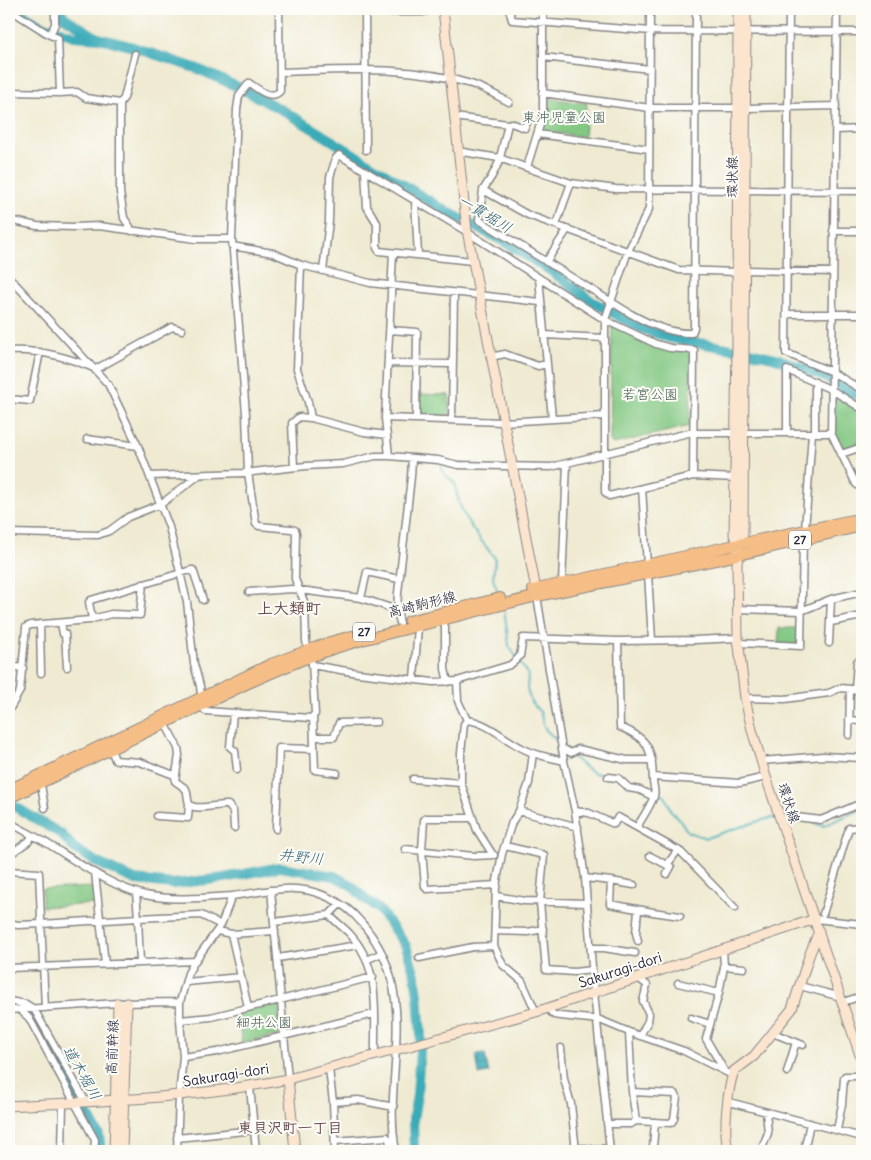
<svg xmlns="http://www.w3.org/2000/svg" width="871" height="1160" font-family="Delius,'Klee One',sans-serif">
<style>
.park{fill:#82c782;stroke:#52745e}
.water{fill:url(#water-rules);stroke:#2e667a}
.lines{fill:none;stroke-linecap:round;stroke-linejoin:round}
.stream{stroke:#3babb8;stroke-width:2}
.river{stroke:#3babb8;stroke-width:10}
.street-casing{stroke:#888686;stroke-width:9}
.secondary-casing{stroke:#888686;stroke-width:11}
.primary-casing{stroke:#888686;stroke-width:12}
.street{stroke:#fff;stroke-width:6}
.secondary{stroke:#fbe5cf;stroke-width:9}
.primary{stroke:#f6be87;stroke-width:10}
.labels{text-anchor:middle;stroke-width:4;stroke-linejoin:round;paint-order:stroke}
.shield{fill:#fdfcf7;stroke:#646373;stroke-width:1}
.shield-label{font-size:12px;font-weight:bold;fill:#22223b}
.park-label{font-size:14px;fill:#445c54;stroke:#fdfcf7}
.street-label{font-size:14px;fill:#22223b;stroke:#fdfcf7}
.water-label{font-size:15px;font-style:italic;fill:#2d6073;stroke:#fdfcf7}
.neighbourhood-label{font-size:15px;font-weight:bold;fill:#684c4f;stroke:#fdfcf7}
.quarter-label{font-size:16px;font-weight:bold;fill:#684c4f;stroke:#fdfcf7}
</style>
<defs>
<pattern id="water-rules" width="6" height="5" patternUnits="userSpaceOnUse" patternTransform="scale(1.25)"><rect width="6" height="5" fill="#3babb8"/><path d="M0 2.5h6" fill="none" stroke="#318b97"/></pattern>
</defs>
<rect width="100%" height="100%" fill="#fdfcf7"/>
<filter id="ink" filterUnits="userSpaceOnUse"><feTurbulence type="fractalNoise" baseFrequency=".02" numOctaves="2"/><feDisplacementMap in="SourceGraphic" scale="10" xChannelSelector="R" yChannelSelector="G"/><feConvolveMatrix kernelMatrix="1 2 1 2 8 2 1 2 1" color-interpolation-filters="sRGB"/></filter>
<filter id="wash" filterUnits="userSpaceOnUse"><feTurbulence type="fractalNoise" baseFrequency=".0096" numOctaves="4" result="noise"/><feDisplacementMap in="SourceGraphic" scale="20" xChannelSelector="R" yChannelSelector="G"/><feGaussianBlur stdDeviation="1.12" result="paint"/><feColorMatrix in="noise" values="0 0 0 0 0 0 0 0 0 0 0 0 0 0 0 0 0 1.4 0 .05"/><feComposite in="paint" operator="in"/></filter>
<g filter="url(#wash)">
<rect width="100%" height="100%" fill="#efead1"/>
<path class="park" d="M546 98 587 103 584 137 543 131 541 128Z
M612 326 626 332 691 352 690 426 613 444 610 441Z
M417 394 449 395 450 414 447 416 419 415Z
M837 397 862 414V445L841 448 835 433 834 399Z
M779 628H798L797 644H778Z
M95 887 96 904 42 907V889Z
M275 1003 279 1005 281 1031 279 1035 242 1043 237 1013Z"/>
<path class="water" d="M485 1054 489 1073 479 1075 476 1055Z"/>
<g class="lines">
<path class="stream" d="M441 464 444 474 455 483C458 515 476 534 495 558L493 579 499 594
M504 608 509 646 528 675 527 689 531 702 540 712 545 729 558 742
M572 756C591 773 591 776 616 773L634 786
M641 787 653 792
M657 794 665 796 671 811 678 817 688 832 706 838 762 820 772 818 778 819
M787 822 792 823 802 821
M812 822 823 826 862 809"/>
<path class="river" d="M15 9 45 27H49L74 36 99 38 130 46 198 69 238 87 284 111 446 211 503 241 551 271 593 302 643 329 670 338 750 352 776 358 825 377 862 399
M60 9 64 17 96 37
M9 803 61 834 74 848 98 863 135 880 173 884 224 878 280 867 334 876 351 885 365 899 379 909 406 946 415 975 418 995 421 1036 417 1095 413 1120 414 1151
M30 1012 99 1135 101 1151"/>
</g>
</g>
<g filter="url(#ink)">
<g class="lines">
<g class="street-casing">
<path id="street" d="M9 9 50 35
M365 9 366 150
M509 9 512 20 651 31 862 32
M650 9 649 209 628 251 605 320V492L609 496 693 476 736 478
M789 9 786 353 832 372 862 390
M837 9 831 433 856 484 859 486H862
M365 12H422L437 9
M543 57 650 69
M280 72C344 70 409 65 471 84 484 88 497 96 509 102
M9 92 60 93 58 38 50 35 55 24V9
M60 93 77 92 86 98 120 103
M542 93 650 108H737
M746 108 836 106
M454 117 508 124 499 162 492 176 483 190 479 220 631 314C649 324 671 334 692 333L694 328 696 9
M508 124 511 123 525 128 528 119
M836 130 862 129
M537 134 649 149
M457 151 499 158 571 183 616 189 862 191
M527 167 543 115V9
M365 172 367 207 377 223V248L379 251 472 261
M483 190 528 215 679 270 737 272
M415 201 418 255
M9 220 37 226 74 227 99 226 196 239H232
M556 225 571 183
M131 231 130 227 124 218 120 192V103L124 98 135 54
M833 231H862
M232 246 273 253 301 265 370 283 540 302
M546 262 567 230
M301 265 297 369 308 402 311 418
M744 270 832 272
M323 271 329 221 330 177 336 158 339 155 467 232 605 320 656 344 670 348 694 350 693 476
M9 277 108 384 138 446 169 527 180 572 187 602 194 664 200 686 202 706 205 711 311 718 315 714 312 663 309 657 306 641 305 604 295 579 296 533 295 530 291 529 259 526 256 524 248 473 246 414 232 239 237 109 239 96 249 83C258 89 271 101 280 91L279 9
M539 278 552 418
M788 314H862
M390 330 417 332 416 419
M544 335 605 338
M9 351C39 349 68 357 96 369L172 327 182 330
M490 357 505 354 538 366 547 364
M388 363 452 364
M9 399 30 401 40 352
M385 418 503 422 605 416
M452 420 454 293
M787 433V370L832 390 862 409
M815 433V382
M87 439 138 446
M841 454 862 447
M389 456 385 418 393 253
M294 467 292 423 299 417 311 418 364 432 387 435
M150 476 244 473 306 466 343 464 375 456H389L438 460 458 465 551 467 688 433H831
M642 488 647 565
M805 530 812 433
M9 533 98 535 109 531 128 517 161 504 198 476
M648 574 652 640
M562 584 567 463
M249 592 292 589 361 598 367 572 399 579
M537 596 564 761 575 811 585 878 594 992 610 1151
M361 598 397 610
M737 609 801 611 831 599 862 592
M92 619 111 614 140 615 143 584
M442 620 445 627V669L448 682
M831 622 862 616
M61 623 63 634H65L67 667
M400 623 397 610 398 593 411 477 412 459
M40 624 41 673
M618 641 620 727C650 739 652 750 653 781 653 786 656 791 654 796 650 807 643 817 637 827
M739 643 801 646 803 539
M829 643 831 599
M517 659 520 656 523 638 618 641 695 640 738 638
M312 665 358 673 433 682 457 681 510 665 515 661
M9 666 23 668
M414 679 418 626
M457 681 458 701 467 720 464 724 461 753V783L477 830 493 855
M855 690 857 662H862
M745 698 785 699 829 693 840 688 862 690
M9 710 20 691 26 627 31 625 90 620 92 619 89 602 91 600 191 570H193L203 600
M233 713 230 747 235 751 237 770
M313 716 315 770 337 773
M467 720C488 722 506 741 526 750 538 756 552 758 564 761
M849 720 862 721
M165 723 178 748 179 755 175 781 186 789C188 793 187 802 190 805 197 811 219 804 228 805L233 811 234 828
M849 735 850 689
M315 737H334L339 723 377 722
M562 748 571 753 578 749 627 760H652
M111 749 115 760 140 762 174 775
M533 753 529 783 519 811 512 822 502 854 496 886 494 946 503 965 522 981 536 1012
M761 761 823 756 862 758
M608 777 618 778 629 788 640 790 654 797
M653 777 740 783 766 777
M40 779 45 808
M413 779 461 783
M519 811 578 827
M575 811 589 813 614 824 618 817 681 852 735 908
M157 816 188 818 189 804
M473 818H426L424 820 422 850 425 887 427 889 497 885
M781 821 796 817 821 820 862 803
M9 822C22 830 35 836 48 844 79 863 110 886 145 895 173 901 203 898 232 896 249 894 266 890 284 889 313 887 343 900 361 922 375 938 386 958 391 978 406 1035 385 1095 396 1151
M276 829 279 748 314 749
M505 846 544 855 540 902 546 970 574 972 592 970
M405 849 474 856 494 855
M9 855 29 841 32 836
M650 856 667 865
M9 871 39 873 45 1008
M95 873 105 964
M667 874 671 867 667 865 678 850
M585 878 611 881 610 904 653 912 680 916
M611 881 634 885
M271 890 288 1079
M496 896 525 901 587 903
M823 914 849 828 862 827
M329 915 340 904
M815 919 862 924
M274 922 329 915C335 921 343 927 349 933 382 968 374 1013 375 1056
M9 923 18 925 41 924 138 918 136 892
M218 931 231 934 275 931
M495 931 528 932 543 929
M231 934 248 1007
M638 941 636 933 638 910
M591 948H604L635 953
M723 949 724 967 719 993 706 1039 724 1070
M278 958 358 945
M419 958 473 947 494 946
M366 960 382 953
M140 962 138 918 201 915 221 925
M724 966 744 968
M9 968 195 961
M638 978 647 985 643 1001 649 1014 648 1021 640 1036
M186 982 241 977
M678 983 719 993
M800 986 841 997
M9 1001 26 1004 34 1009 86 1102
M843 1002 862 996
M547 1008 554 1015 560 1016 600 1020 629 1032 684 1051 732 1075
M9 1010 118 1003 180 1002
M20 1010 29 1018 95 1140 94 1151
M691 1018 710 1024
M180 1020 211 1017 373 977
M629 1032 632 1092
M773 1033 803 1045
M561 1048 564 1079 571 1104 576 1151
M183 1057 217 1052 374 1014
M329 1069 333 1102 335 1151
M787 1072 796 1042
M250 1087 256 1151
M333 1102 358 1100 394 1107
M729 1102 862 1137
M607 1124H631L636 1121 671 1123 674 1119 677 1097 675 1094 632 1092 636 1121
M837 1130 842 1104 844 1078 845 1076H862
M177 1138 254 1130
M335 1141 387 1137 389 1139 391 1151
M576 1148 609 1149
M653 1148 655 1122
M62 1151 63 1103
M177 1151 179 1096 183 1057 180 1020V1002L188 973 195 961 221 925 232 896
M761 1151 768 1133 766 1112
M804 1151 810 1123"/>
</g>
<g class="secondary-casing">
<path id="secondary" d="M443 9 467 230 537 595
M738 9 737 344 734 535 739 544
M746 9 743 534 739 544 737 565 738 638 745 698 752 730 766 777 862 1061
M288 1079 295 1151
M9 1106C102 1101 196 1098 288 1079L536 1012 815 919
M114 1151 118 1003
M122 1151 127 1003
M729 1151C722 1135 728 1087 734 1071L754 1056 792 1009 809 956 819 931"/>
</g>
<g class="primary-casing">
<path id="primary" d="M533 590 753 541 862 518
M409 621 500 598
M9 790 271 664 330 642 352 636
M9 798 246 684 304 659 332 649 362 640 537 596 725 558 862 526"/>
</g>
<use href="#street" class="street"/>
<use href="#secondary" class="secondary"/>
<use href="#primary" class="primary"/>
</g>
</g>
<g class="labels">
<g class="shield">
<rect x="789" y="530.5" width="22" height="19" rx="4"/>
<rect x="353" y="622.5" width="22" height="19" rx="4"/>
</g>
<g class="shield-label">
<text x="800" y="544">27</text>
<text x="364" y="636">27</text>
</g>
<g class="park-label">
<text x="564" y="122">東沖児童公園</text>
<text x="650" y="399">若宮公園</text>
<text x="264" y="1027">細井公園</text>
</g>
<g class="street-label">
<text transform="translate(732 177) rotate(-90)" y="5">環状線</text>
<text transform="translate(422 604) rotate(-14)" y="5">高崎駒形線</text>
<text transform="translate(789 803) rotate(71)" y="5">環状線</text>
<text transform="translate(620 970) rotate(-18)" y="5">Sakuragi-dori</text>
<text transform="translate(112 1047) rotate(-88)" y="5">高前幹線</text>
<text transform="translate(226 1075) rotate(-9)" y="5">Sakuragi-dori</text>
</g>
<g class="water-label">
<text transform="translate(485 214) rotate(31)" y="5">一貫堀川</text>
<text transform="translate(301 857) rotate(6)" y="5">井野川</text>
<text transform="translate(82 1073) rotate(60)" y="5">道木堀川</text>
</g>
<g class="neighbourhood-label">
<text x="290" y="1133">東貝沢町一丁目</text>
</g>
<g class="quarter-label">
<text x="289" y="614">上大類町</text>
</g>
</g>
<rect width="871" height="1160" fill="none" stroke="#fdfcf7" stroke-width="30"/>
</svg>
